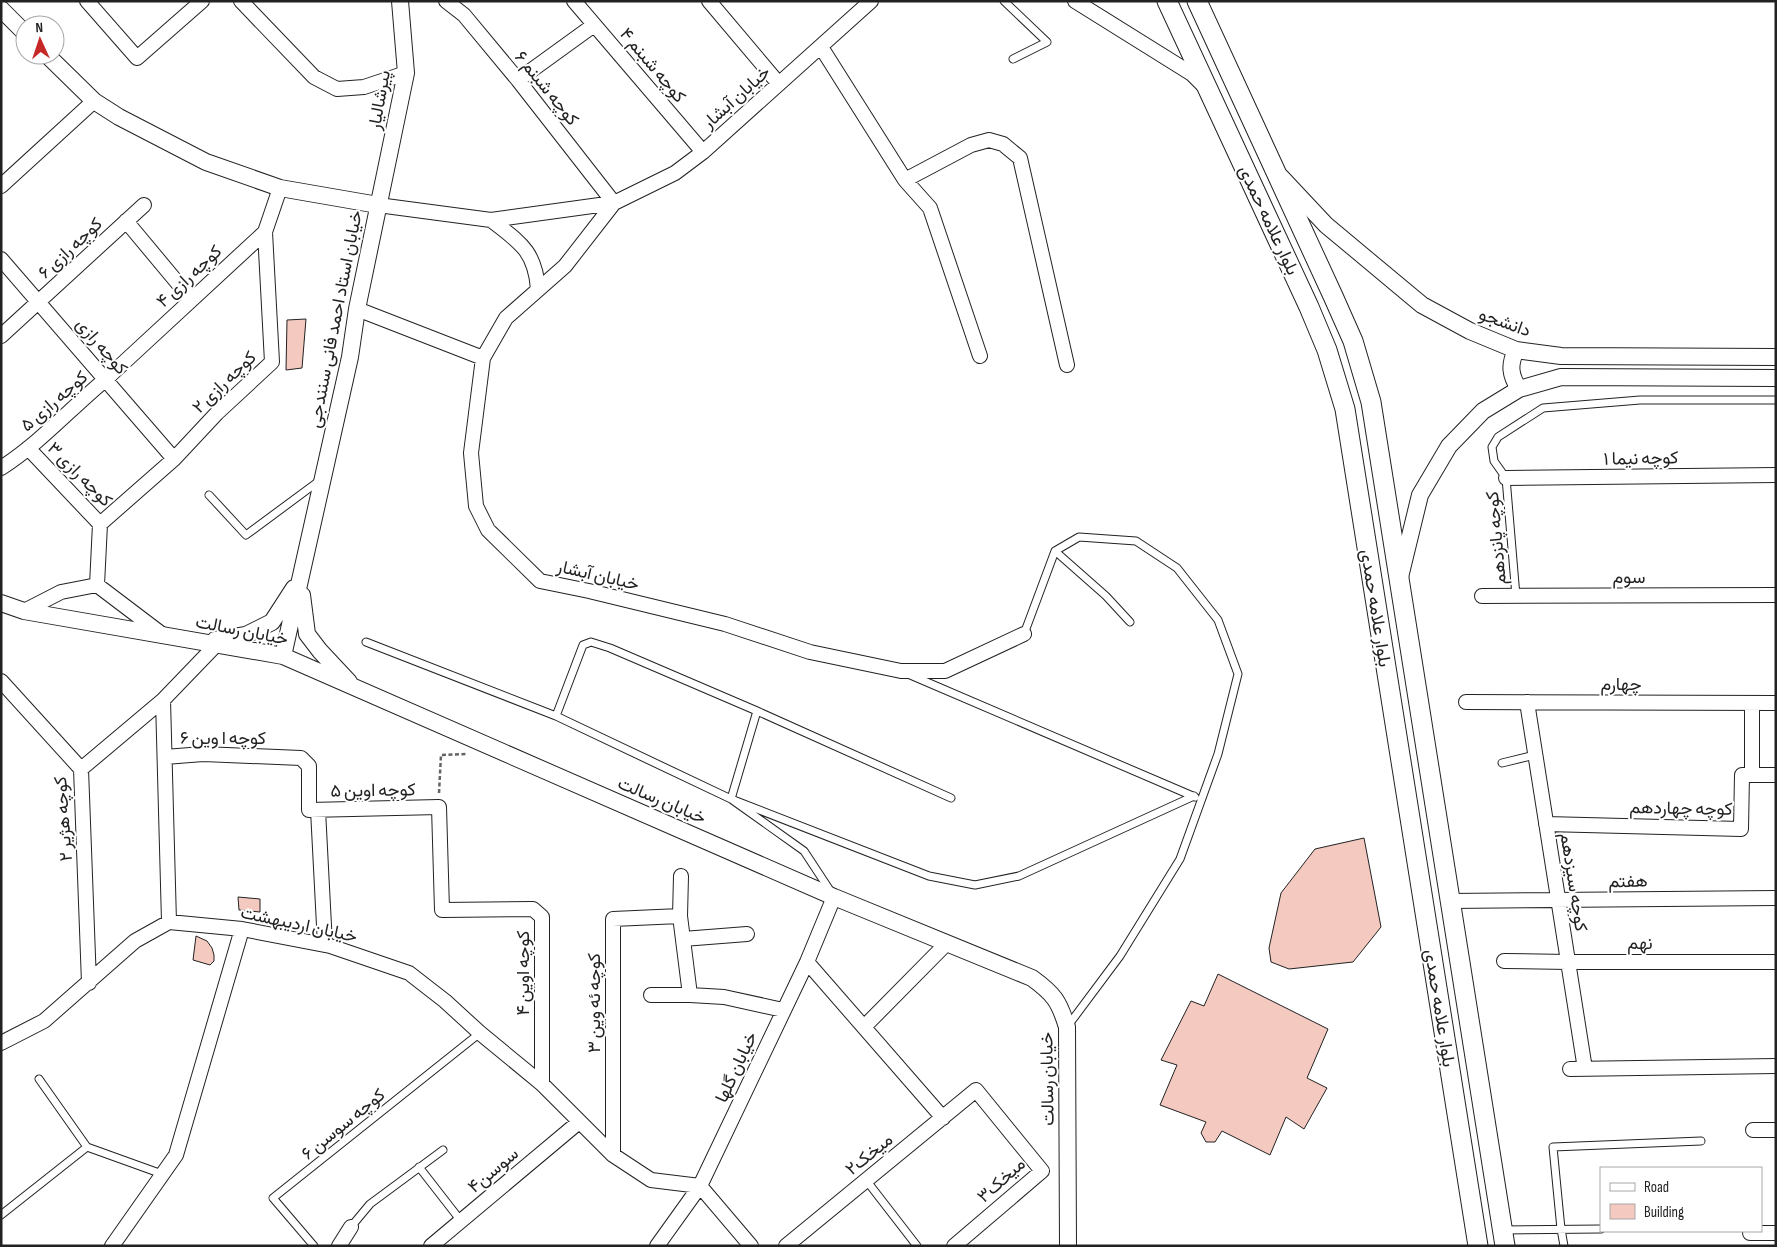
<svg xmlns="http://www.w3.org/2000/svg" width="1777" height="1247" font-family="'Sofia Sans Condensed',Vazirmatn,sans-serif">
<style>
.building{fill:#f3c9c0;stroke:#222}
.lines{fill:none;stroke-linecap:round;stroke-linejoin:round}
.service-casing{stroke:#222;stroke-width:9}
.minor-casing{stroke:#222;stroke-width:16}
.tertiary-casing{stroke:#222;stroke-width:18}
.secondary-casing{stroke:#222;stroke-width:21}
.path{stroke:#646464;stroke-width:2.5;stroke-dasharray:4 2.5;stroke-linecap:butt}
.service{stroke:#fff;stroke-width:7}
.minor{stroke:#fff;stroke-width:14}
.tertiary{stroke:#fff;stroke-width:16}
.secondary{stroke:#fff;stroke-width:19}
.labels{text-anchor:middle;stroke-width:4;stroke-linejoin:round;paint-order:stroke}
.street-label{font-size:18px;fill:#222;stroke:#fff}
</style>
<rect width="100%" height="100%" fill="#fff"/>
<path class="building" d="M306 319 302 368 286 370 287 320Z
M1364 838 1381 927 1353 962 1289 969 1271 962 1269 948 1281 893 1315 849Z
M238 897 260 899V912L239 910Z
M196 936 207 941 212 948 214 955V961L210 965 193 960Z
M1218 974 1328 1029 1307 1078 1327 1088 1304 1129 1286 1117 1270 1155 1222 1131 1215 1142H1206L1201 1133 1206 1122 1160 1105 1177 1065 1161 1060 1191 1001 1204 1006Z"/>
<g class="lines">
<g class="service-casing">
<path id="service" d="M1004 1 1047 42 1013 59
M209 495 246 535 319 481
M1055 551 1106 596 1130 622
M1516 596 1506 478 1494 461 1492 447 1498 437 1543 408 1640 400H1776
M1024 634 1055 551 1079 537 1136 541 1177 568 1218 620 1238 674 1218 754 1180 859 1120 956 1067 1027
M366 642 556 716 731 799 804 851 831 892
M908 674 1195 797
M757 711 731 799 929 876 975 885 1019 876 1194 796
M556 716 583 645 591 642 610 648 757 711 951 798
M1502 763 1535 755
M39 1079 87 1147 162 1174
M419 1167 461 1221
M866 1180 917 1246
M1 1215 87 1147
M350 1228 370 1204 443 1150
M1503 1230 1601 1229
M314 1246 273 1198 480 1033
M1564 1246 1561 1229 1553 1147 1701 1141"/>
</g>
<g class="minor-casing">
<path id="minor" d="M87 1 137 58 202 1
M241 1 314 77 337 89 364 87 406 73
M446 1 464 15 518 80 614 203 565 266 506 318 483 358 471 453 476 506 488 530 540 581 589 591 725 624 810 652 901 671H945L1024 634
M574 1 703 152
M709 1 779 84
M1075 1 1192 74 1204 86
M821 47 905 180 971 145 989 140 1003 144 1020 158 1067 365
M518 80 594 25
M905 180 930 208 980 356
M1 186 94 101
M378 205 491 220 614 203 675 173 703 152 871 1
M491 220C519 242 535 250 538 289
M126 221 191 299
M1 259 174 459
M357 309 483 358
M1 336 144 205
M28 448 100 524 174 459 217 413 272 362 265 232
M1 468C40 443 71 408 106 379L265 232 280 188
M1506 478 1776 475
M97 585 100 524
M1482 596 1776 595
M24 611 61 592 97 585 163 635
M1 681 81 769 89 983
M1466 702 1776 703
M1527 702 1585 1069
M165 757 203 754 301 758 309 766V810L439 807 442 910 533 909 542 917V1084
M81 769 163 700
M1752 775H1776
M318 810 325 945
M1546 824 1741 829 1742 775H1752V703
M681 876 680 916 690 995
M1450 901 1776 898
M169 922 163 700 216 645
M683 939 747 934
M1504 961 1568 962H1776
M807 962 943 1118
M651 995H690L724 997 783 1010
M864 1027 947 943
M1 1043 44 1021 135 941 169 922 242 929 330 946 409 973 445 1001 480 1033 542 1084 613 1155 651 1180 700 1186 751 1246
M1570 1069 1776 1066
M1753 1130H1776
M613 1155V919L680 916
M1750 1233H1776
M112 1246 176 1155 242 929
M339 1246 351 1227
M431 1246 579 1122
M657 1246 700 1186 807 962 834 897
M786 1246 976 1090 1042 1171 954 1246"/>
</g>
<g class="tertiary-casing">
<path id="tertiary" d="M1 9 25 33
M47 55 94 101 119 117 206 162 280 188 378 205
M1281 177 1326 225 1422 305 1470 331 1516 350 1561 356 1776 357
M1516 350C1509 365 1510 375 1519 389
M1400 577 1420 495 1449 446 1483 411 1519 389 1561 377 1776 378
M302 595 307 634 320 651 349 682
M1 603 24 611 283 656 834 897 1032 978C1054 994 1059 1001 1067 1027L1068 1246
M215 640 246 635 272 622 294 588
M283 656 350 357 357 309 406 73 400 1"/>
</g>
<g class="secondary-casing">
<path id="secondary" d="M1167 1 1309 307 1327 350 1345 409 1478 1246
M1197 1 1333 296 1353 341 1371 402 1505 1246"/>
</g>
<path class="path" d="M439 793 441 755 468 754"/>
<use href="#service" class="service"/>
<use href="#minor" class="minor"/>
<use href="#tertiary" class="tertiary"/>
<use href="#secondary" class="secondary"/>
</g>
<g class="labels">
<g class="street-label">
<text transform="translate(653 65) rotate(50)" y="6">کوچه شبنم ۴</text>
<text transform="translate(547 88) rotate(51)" y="6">کوچه شبنم ۶</text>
<text transform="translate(736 97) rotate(-42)" y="6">خیابان آبشار</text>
<text transform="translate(379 100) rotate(-80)" y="6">پیرشالیار</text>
<text transform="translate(1269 220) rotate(65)" y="6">بلوار علامه حمدی</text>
<text transform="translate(70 248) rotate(-43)" y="6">کوچه رازی ۶</text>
<text transform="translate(189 276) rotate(-43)" y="6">کوچه رازی ۴</text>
<text transform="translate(335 319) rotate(-79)" y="6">خیابان استاد احمد فانی سنندجی</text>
<text transform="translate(1505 322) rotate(20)" y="6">دانشجو</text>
<text transform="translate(102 346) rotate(49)" y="6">کوچه رازی</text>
<text transform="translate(224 382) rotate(-44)" y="6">کوچه رازی ۲</text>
<text transform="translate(54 401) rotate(-41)" y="6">کوچه رازی ۵</text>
<text transform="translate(1641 458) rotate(-1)" y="6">کوچه نیما ۱</text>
<text transform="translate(80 474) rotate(45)" y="6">کوچه رازی ۳</text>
<text transform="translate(1496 538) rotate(-95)" y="6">کوچه پانزدهم</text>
<text transform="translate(598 575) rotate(13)" y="6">خیابان آبشار</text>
<text x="1629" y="583">سوم</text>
<text transform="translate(1376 608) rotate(81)" y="6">بلوار علامه حمدی</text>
<text transform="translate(242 630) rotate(11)" y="6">خیابان رسالت</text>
<text x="1621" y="690">چهارم</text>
<text x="223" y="744">کوچه ا وین ۶</text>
<text transform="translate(373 790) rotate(-1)" y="6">کوچه اوین ۵</text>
<text transform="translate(662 800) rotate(23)" y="6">خیابان رسالت</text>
<text transform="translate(1681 808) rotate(1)" y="6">کوچه چهاردهم</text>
<text transform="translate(63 819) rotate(-94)" y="6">کوچه هژیر ۲</text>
<text transform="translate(1628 881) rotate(-1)" y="6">هفتم</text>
<text transform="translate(1574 882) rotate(81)" y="6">کوچه سیزدهم</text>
<text transform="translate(299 924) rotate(12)" y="6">خیابان اردیبهشت</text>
<text x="1640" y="949">نهم</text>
<text transform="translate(523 973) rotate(-90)" y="6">کوچه اوین ۴</text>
<text transform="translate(594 1003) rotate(-90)" y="6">کوچه ئه وین ۳</text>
<text transform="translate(1440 1008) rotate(81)" y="6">بلوار علامه حمدی</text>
<text transform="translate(736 1067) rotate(-65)" y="6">خیابان گلها</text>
<text transform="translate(1047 1079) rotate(-91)" y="6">خیابان رسالت</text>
<text transform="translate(343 1124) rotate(-39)" y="6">کوچه سوسن ۶</text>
<text transform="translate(869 1154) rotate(-39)" y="6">میخک۲</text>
<text transform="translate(493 1170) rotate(-40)" y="6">سوسن۴</text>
<text transform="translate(1001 1180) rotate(-42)" y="6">میخک۳</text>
</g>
</g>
<rect width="1777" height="1247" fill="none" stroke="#222222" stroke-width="5"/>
<rect x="1600" y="1167" width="162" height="65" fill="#ffffff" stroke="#a7a7a7"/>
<rect x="1610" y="1183" width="25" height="8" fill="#ffffff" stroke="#a7a7a7"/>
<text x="1644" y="1192" font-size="15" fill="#222222">Road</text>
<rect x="1610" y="1204" width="25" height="15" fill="#f3c9c0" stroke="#a7a7a7"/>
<text x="1644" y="1217" font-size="15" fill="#222222">Building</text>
<g transform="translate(40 40) rotate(357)"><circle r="24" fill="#ffffff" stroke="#a7a7a7"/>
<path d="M0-4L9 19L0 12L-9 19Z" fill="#c62828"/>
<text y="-8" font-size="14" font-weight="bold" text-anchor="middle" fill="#222222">N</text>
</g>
</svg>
